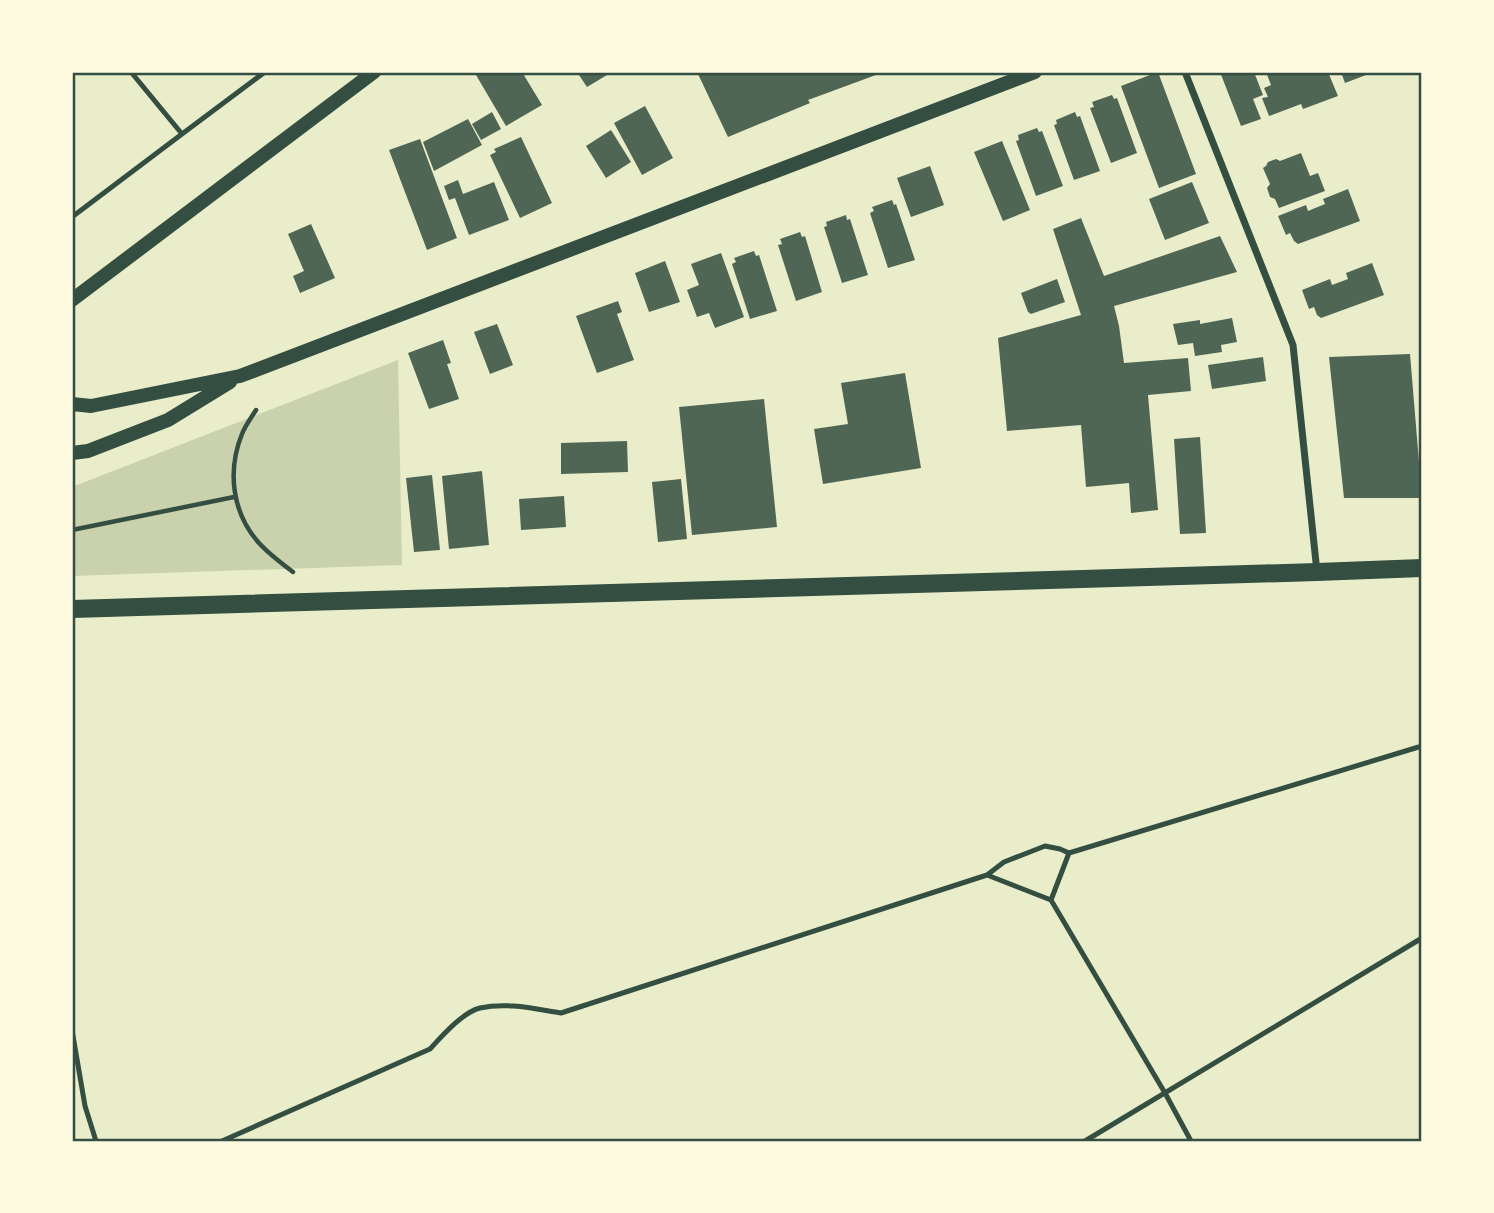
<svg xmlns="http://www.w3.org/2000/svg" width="1494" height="1213" font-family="'PT Sans',sans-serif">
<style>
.green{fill:#cad2ad}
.building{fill:#4f6655}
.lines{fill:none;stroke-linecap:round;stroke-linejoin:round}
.path{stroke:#344e41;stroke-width:4.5}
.service{stroke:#344e41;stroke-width:5}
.minor{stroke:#344e41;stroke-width:7}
.secondary{stroke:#344e41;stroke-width:14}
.primary{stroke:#344e41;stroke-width:18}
.neatline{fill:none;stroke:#344e41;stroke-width:2.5}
</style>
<rect width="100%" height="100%" fill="#e9edc9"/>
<path class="green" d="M398 360 402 565 72 576V487Z"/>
<path class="building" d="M481 72H522L542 105 506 126 476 75Z
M577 72H612L587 87Z
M697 72H794L795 73 800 72H884L808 100 810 103 728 137Z
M1158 72 1196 174 1159 188 1121 86Z
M1220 72H1254L1263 95 1253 99 1261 119 1241 126Z
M1266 72H1328L1338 96 1303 109 1301 104 1269 116 1262 98 1268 97 1264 88 1271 85Z
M1341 72H1374L1345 83Z
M1112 95 1114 99 1117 98 1137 153 1111 163 1090 108 1094 107 1092 102Z
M645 106 673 158 642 175 614 123Z
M492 112 501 129 481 140 472 124Z
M1075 112 1077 117 1080 116 1100 171 1074 180 1054 125 1057 124 1056 120Z
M468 119 482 145 434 171 423 142Z
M1037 128 1039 132 1042 131 1063 186 1036 196 1016 141 1019 140 1018 135Z
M611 130 631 162 606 178 586 146Z
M521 137 552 203 520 218 490 155 496 152 494 149Z
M420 139 457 238 427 250 389 150Z
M1002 141 1030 210 1003 221 974 152Z
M1301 153 1310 176 1318 173 1325 191 1279 208 1275 199 1270 197 1267 188 1270 184 1263 168 1266 166 1268 162 1276 159 1280 161Z
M930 166 944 205 911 217 897 178Z
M458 180 463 194 494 182 509 220 469 235 455 198 449 200 444 186Z
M1192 182 1209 223 1165 240 1149 199Z
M1348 189 1360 221 1298 244 1294 241 1290 233 1286 235 1278 216 1306 205 1308 211 1325 204 1323 199Z
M892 200 894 205 896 204 915 260 888 268 870 213 874 211 872 207Z
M846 215 847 220 850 219 868 275 842 283 824 227 827 226 826 222Z
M1081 218 1104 276 1220 236 1237 272 1114 306 1119 326 1124 363 1188 358 1191 391 1148 395 1158 510 1131 513 1129 483 1086 487 1081 425 1007 431 998 338 1081 315 1053 229Z
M311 224 335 278 300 293 293 276 304 271 288 234Z
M800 232 802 237 805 236 822 292 796 301 778 245 782 244 780 239Z
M754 251 756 256 759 255 777 311 750 319 732 264 736 262 734 258Z
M721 253 744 317 715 328 709 313 697 317 687 290 699 285 691 264Z
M665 261 680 302 649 312 635 273Z
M1372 263 1384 295 1321 318 1317 315 1314 307 1309 309 1302 290 1330 279 1332 285 1348 279 1346 273Z
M1057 279 1065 302 1031 314 1028 312 1021 293Z
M618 301 622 312 617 314 634 360 597 373 576 316Z
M1232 318 1237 342 1221 345 1222 352 1195 356 1193 343 1178 345 1173 324 1200 320V324Z
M497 324 513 365 490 374 474 332Z
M443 340 451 363 447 364 459 399 429 409 408 353Z
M1410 354 1422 498H1344L1329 357Z
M1263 357 1266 381 1212 389 1208 365Z
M905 373 921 468 823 484 814 429 848 424 841 383Z
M764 399 777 527 692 535 679 407Z
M1200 437 1206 533 1180 534 1174 439Z
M627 441 628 472 561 474V443Z
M482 471 489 545 449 549 442 476Z
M432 475 440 550 414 552 406 478Z
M681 479 687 539 658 542 652 482Z
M564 496 566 527 521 530 519 499Z"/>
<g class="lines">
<path class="path" d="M256 410C251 418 245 426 242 434 227 471 232 513 259 543 269 554 281 563 293 572
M72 530 234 497"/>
<path class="service" d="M182 134 265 72
M72 217 182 134 131 72
M987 875 1051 900 1165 1093 1191 1141
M1051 900 1069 853
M72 1030 85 1106 96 1141
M222 1141 430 1049C442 1036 463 1012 480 1008 507 1002 535 1009 561 1013L987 875 1004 862 1045 846 1060 849 1069 853 1422 746
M1085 1141 1422 938"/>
<path class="minor" d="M1185 72 1293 345 1317 572"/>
<path class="secondary" d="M72 300 374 72
M72 404 91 406 240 376 1035 72
M72 453 88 451 168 420 230 382"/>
<path class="primary" d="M72 609 1317 572 1422 568"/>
</g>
<rect width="1494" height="1213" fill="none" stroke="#fefae0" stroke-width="147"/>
<rect x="74" y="74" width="1346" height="1066" class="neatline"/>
</svg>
